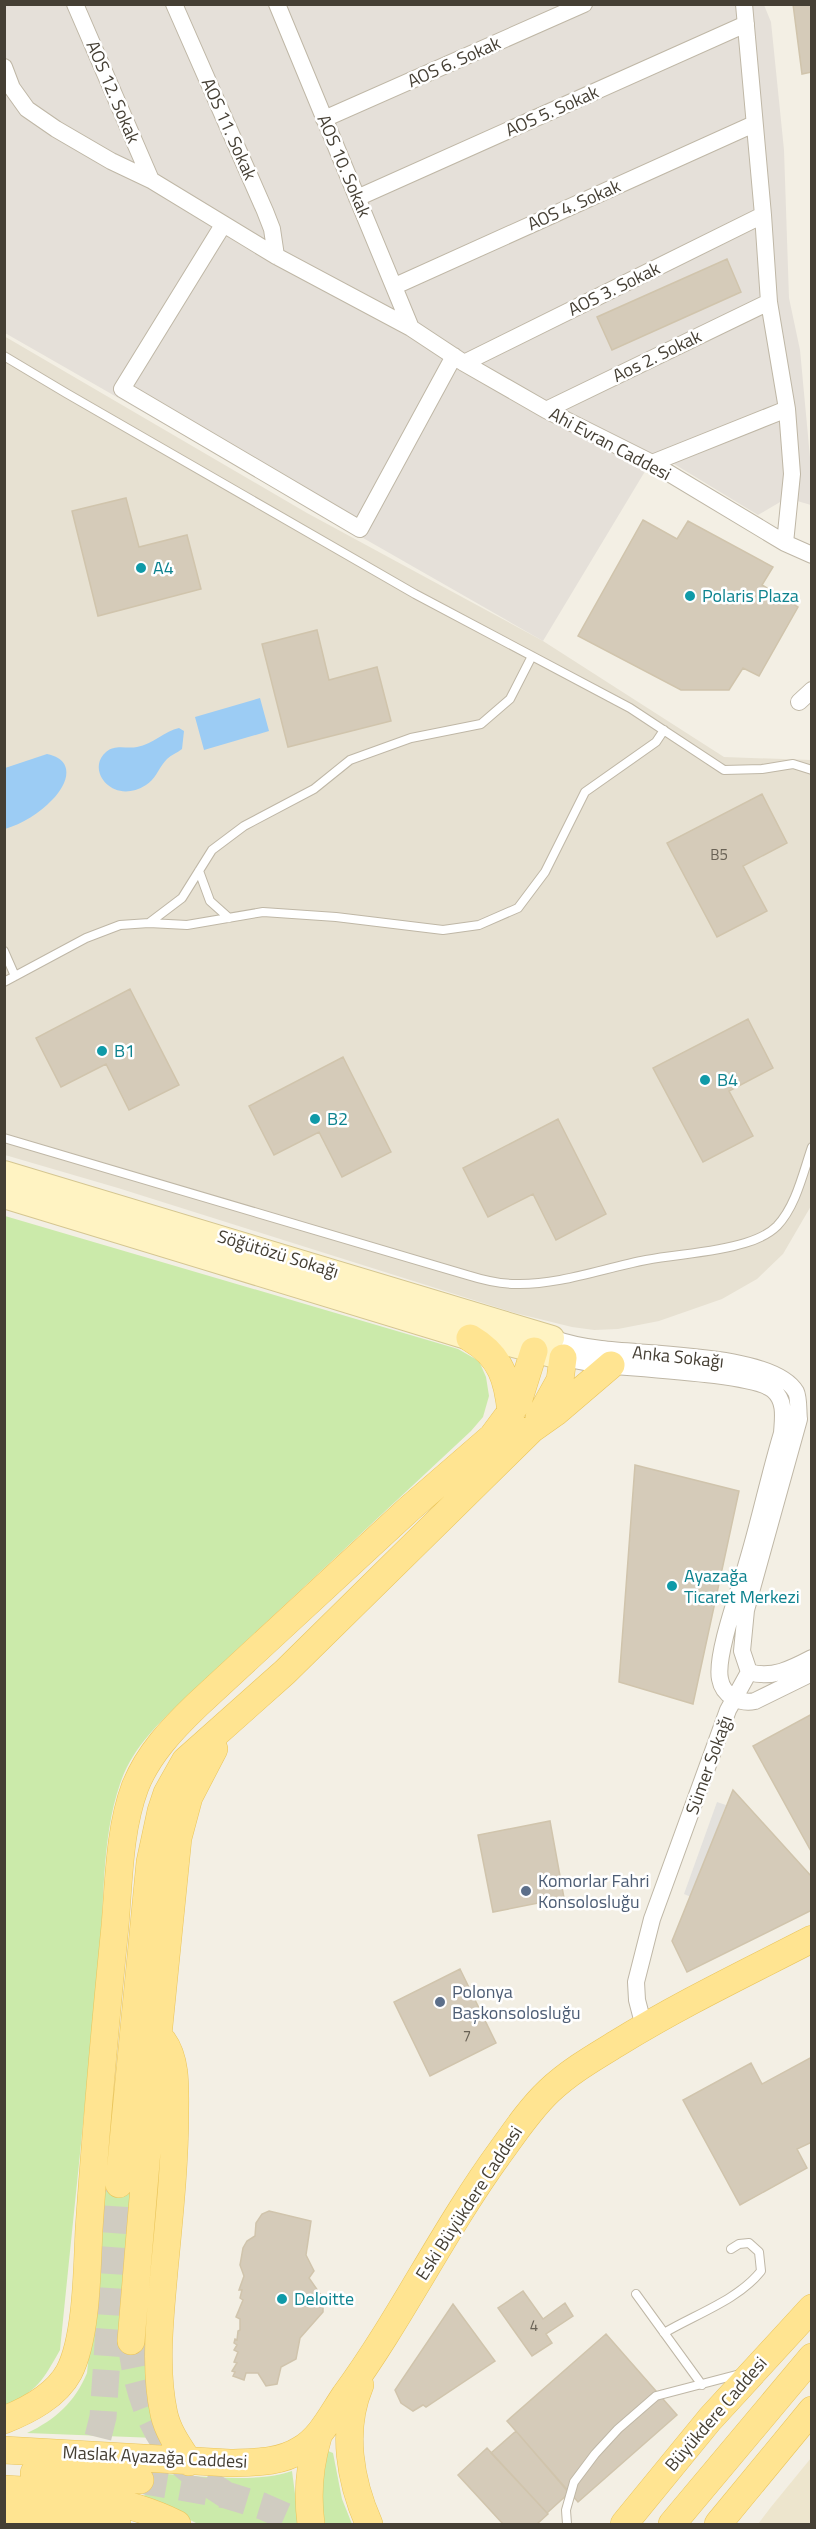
<svg xmlns="http://www.w3.org/2000/svg" width="816" height="2529" font-family="'Titillium Web',sans-serif">
<style>
.residential{fill:#e7e1d2}
.industrial{fill:#e5e0d9}
.education{fill:#ede5cd}
.green{fill:#cbeaaa}
.parking{fill:#e3e1dd}
.water{fill:#9cccf4}
.building{fill:#d5cbb9;stroke:#d0c4ac;stroke-width:1.5}
.lines{fill:none;stroke-linecap:round;stroke-linejoin:round}
.primary-tunnel{stroke:#d0ccc1;stroke-width:27;stroke-dasharray:27 14;stroke-linecap:butt}
.lane-casing{stroke:#bfb7a6;stroke-width:10}
.street-casing{stroke:#bfb7a6;stroke-width:18}
.secondary-casing{stroke:#d5c691;stroke-width:26}
.primary-casing{stroke:#eac55b;stroke-width:28}
.lane{stroke:#fff;stroke-width:8}
.street{stroke:#fff;stroke-width:16}
.secondary{stroke:#fff3c2;stroke-width:24}
.primary{stroke:#ffe491;stroke-width:27}
.culture-dot{fill:#0f9aa8;stroke:#fff;stroke-width:2}
.service-dot{fill:#5c6f8a;stroke:#fff;stroke-width:2}
.labels{text-anchor:middle;stroke-width:5;stroke-linejoin:round;paint-order:stroke}
.number-label{font-size:15px;fill:#696255}
.street-label{font-size:18px;fill:#453f34;stroke:#fff}
.culture-label{font-size:18px;fill:#0d838f;stroke:#fff;text-anchor:start}
.service-label{font-size:18px;fill:#4e5e75;stroke:#fff;text-anchor:start}
</style>
<rect width="100%" height="100%" fill="#f3efe4"/>
<path class="residential" d="M4 336 307 513 543 641 724 757 811 760V1206L783 1254 757 1279 722 1299 659 1321 618 1329 594 1330 572 1327 515 1313 118 1188 5 1155Z"/>
<path class="industrial" d="M5 5H764L771 22 784 150 789 298 800 350 811 468V505L787 498 758 515 656 453 543 641 5 333Z"/>
<path class="education" d="M811 2458V2524H758L771 2507Z"/>
<path class="green" d="M5 1216 458 1349 479 1361 486 1377 489 1396 483 1417 471 1431 185 1698C158 1724 132 1748 120 1784 101 1839 105 1903 99 1960 87 2090 73 2220 60 2350 43 2380 37 2392 5 2405Z
M106 2185 135 2186 126 2343H148V2397L156 2438 27 2433C55 2420 75 2402 87 2373Z
M328 2451 333 2453 342 2499 352 2524H323L318 2477Z
M292 2471 299 2524H198L144 2497 150 2473C189 2475 257 2484 292 2471Z"/>
<path class="parking" d="M717 1802 726 1805 691 1897 684 1894Z"/>
<path class="water" d="M260 698 269 731 204 750 195 717Z
M179 728 184 731 182 749C177 753 171 755 167 759 159 767 156 779 146 785 113 806 85 770 106 752 115 744 126 749 137 747 153 744 165 731 179 728Z
M47 754C76 760 68 784 52 800 40 813 22 824 5 829V768Z"/>
<path class="building" d="M793 4H812V72L802 74Z
M727 259 741 292 612 350 597 317Z
M126 498 139 547 187 535 201 589 98 616 72 511Z
M643 520 677 539 688 521 773 567 762 585 798 607 759 676 743 668 729 690H681L578 636Z
M317 630 329 680 377 667 391 721 288 747 262 644Z
M762 794 787 843 743 866 767 911 717 937 667 843Z
M130 989 179 1085 129 1110 106 1064 61 1087 36 1038Z
M748 1019 773 1068 729 1091 753 1136 703 1162 653 1068Z
M343 1057 391 1152 342 1177 319 1132 274 1155 249 1106Z
M558 1119 606 1214 556 1240 533 1194 488 1217 463 1168Z
M635 1465 739 1491 693 1704 619 1682Z
M812 1714V1853L753 1746Z
M733 1790 812 1877V1910L687 1972 672 1941Z
M550 1821 564 1898 493 1912 478 1835Z
M460 1969 496 2043 430 2076 394 2002Z
M812 2057V2142L797 2149 807 2168 740 2205 683 2100 751 2063 762 2084Z
M269 2211 311 2221 306 2255 314 2271 309 2278 323 2298V2312L300 2338 296 2359 281 2367 277 2384 266 2386 258 2373H246L244 2380 233 2376 235 2372 232 2371 237 2363 234 2362 238 2352 234 2350 237 2345 234 2343 235 2339 237 2340 238 2331 240 2330V2319L236 2317 243 2300 240 2298 242 2290H239L244 2276 240 2265 243 2248 247 2241 255 2236 256 2223 262 2214Z
M523 2291 543 2319 565 2303 573 2316 546 2334 552 2343 532 2356 498 2308Z
M453 2304 495 2361 426 2407 423 2405 413 2411 401 2403 395 2390Z
M606 2334 677 2415 578 2502 507 2421Z
M516 2431 569 2493 547 2513 491 2453Z
M487 2448 548 2514 537 2524H503L458 2475Z"/>
<g class="lines">
<path class="primary-tunnel" d="M131 2341C135 2382 149 2429 178 2460 191 2474 210 2484 226 2495
M79 2473 95 2449 103 2417 119 2184
M140 2480 226 2495 262 2506 303 2524"/>
<g class="lane-casing">
<path id="lane" d="M4 356 66 393 415 594 630 708 724 770 762 769 793 764 812 770
M199 871 210 901 229 918
M149 923 182 898 212 850 244 826 314 789 350 760 411 738 481 724 510 699 532 656
M4 951 15 976
M4 982 86 938 120 925 149 923 187 925 263 912 336 917 443 930 479 925 518 908 545 872 585 792 656 742 664 730
M4 1138 467 1275C483 1280 499 1284 516 1284 559 1285 604 1268 646 1260 678 1254 713 1253 745 1243 755 1240 769 1234 777 1226 796 1206 803 1173 812 1147
M636 2294 702 2385
M664 2333C696 2314 738 2300 761 2271L759 2252 749 2243 739 2244 731 2249
M567 2524 566 2510 574 2482 595 2454 618 2429 656 2396 740 2374"/>
</g>
<g class="street-casing">
<path id="street" d="M75 4 151 180
M174 4 265 211 272 229 276 256
M277 4 411 328
M744 4 763 215 769 302 787 409 792 474 785 543
M4 67 12 88 27 109 56 129 111 161 151 180 276 256 411 328 464 363 546 410 652 463 785 543 812 555
M324 119 584 4
M357 198 746 24
M223 225 122 389 360 529 454 356
M395 286 754 124
M464 363 763 215
M546 410 769 302
M652 463 787 409
M799 702 812 690
M552 1338C568 1344 584 1347 601 1349 643 1355 774 1353 796 1392 799 1398 798 1412 799 1419L746 1610 742 1651 749 1672
M563 1358C574 1360 584 1362 595 1364 627 1368 753 1373 773 1390 786 1401 783 1418 782 1433 769 1476 760 1520 747 1563 740 1588 715 1656 720 1679 723 1696 740 1704 755 1701L812 1673
M749 1672C772 1679 791 1669 812 1658
M644 2027 637 2000 636 1982 652 1919 728 1710 749 1672"/>
</g>
<g class="secondary-casing">
<path id="secondary" d="M4 1173 552 1338
M4 1196 470 1338 502 1342 563 1358"/>
</g>
<g class="primary-casing">
<path id="primary" d="M470 1338C501 1356 508 1380 511 1414
M539 1418 560 1380 563 1358
M163 2041C177 2060 175 2090 175 2112 175 2165 169 2219 164 2272 160 2318 154 2368 164 2414 168 2432 179 2447 189 2462
M119 2184 150 1862 161 1811 167 1793 185 1761 285 1672 532 1429 556 1412 611 1365
M131 2341 150 2115 178 1838 189 1797 214 1749
M360 2385C341 2430 350 2481 369 2524
M4 2420C29 2410 56 2396 69 2372 87 2337 87 2269 89 2229 96 2128 105 2027 115 1926 119 1881 119 1830 135 1787 148 1754 172 1729 197 1705L409 1509 492 1437 518 1402 534 1351
M4 2450 230 2463C255 2462 279 2463 300 2450 321 2438 332 2414 345 2395 402 2317 444 2229 501 2151 516 2130 531 2108 549 2091 569 2072 593 2058 616 2044 679 2005 746 1973 812 1939
M34 2473 140 2480
M4 2489C65 2492 123 2497 177 2524
M4 2511 93 2518 117 2524
M311 2524C307 2494 309 2467 318 2437
M624 2524 710 2419 812 2308
M672 2524 812 2357
M718 2524 812 2410"/>
</g>
<use href="#lane" class="lane"/>
<use href="#street" class="street"/>
<use href="#secondary" class="secondary"/>
<use href="#primary" class="primary"/>
</g>
<g class="culture-dot">
<circle cx="141" cy="568" r="6"/>
<circle cx="690" cy="596" r="6"/>
<circle cx="102" cy="1051" r="6"/>
<circle cx="705" cy="1080" r="6"/>
<circle cx="315" cy="1119" r="6"/>
<circle cx="672" cy="1586" r="6"/>
<circle cx="282" cy="2299" r="6"/>
</g>
<g class="service-dot">
<circle cx="526" cy="1891" r="6"/>
<circle cx="440" cy="2002" r="6"/>
</g>
<g class="labels">
<g class="number-label">
<text x="719" y="860">B5</text>
<text x="467" y="2041">7</text>
<text x="534" y="2331">4</text>
</g>
<g class="street-label">
<text transform="translate(454 62) rotate(-24)" y="6">AOS 6. Sokak</text>
<text transform="translate(113 92) rotate(67)" y="6">AOS 12. Sokak</text>
<text transform="translate(552 111) rotate(-24)" y="6">AOS 5. Sokak</text>
<text transform="translate(229 129) rotate(66)" y="6">AOS 11. Sokak</text>
<text transform="translate(344 166) rotate(67)" y="6">AOS 10. Sokak</text>
<text transform="translate(574 205) rotate(-24)" y="6">AOS 4. Sokak</text>
<text transform="translate(614 289) rotate(-26)" y="6">AOS 3. Sokak</text>
<text transform="translate(657 356) rotate(-26)" y="6">Aos 2. Sokak</text>
<text transform="translate(610 444) rotate(28)" y="6">Ahi Evran Caddesi</text>
<text transform="translate(278 1254) rotate(17)" y="6">Söğütözü Sokağı</text>
<text transform="translate(678 1357) rotate(6)" y="6">Anka Sokağı</text>
<text transform="translate(709 1765) rotate(-70)" y="6">Sümer Sokağı</text>
<text transform="translate(469 2203) rotate(-57)" y="6">Eski Büyükdere Caddesi</text>
<text transform="translate(716 2414) rotate(-49)" y="6">Büyükdere Caddesi</text>
<text transform="translate(155 2457) rotate(3)" y="6">Maslak Ayazağa Caddesi</text>
</g>
<g class="culture-label">
<text x="153" y="574">A4</text>
<text x="702" y="602">Polaris Plaza</text>
<text x="114" y="1057">B1</text>
<text x="717" y="1086">B4</text>
<text x="327" y="1125">B2</text>
<text x="684" y="1582">Ayazağa<tspan x="684" dy="21">Ticaret Merkezi</tspan></text>
<text x="294" y="2305">Deloitte</text>
</g>
<g class="service-label">
<text x="538" y="1887">Komorlar Fahri<tspan x="538" dy="21">Konsolosluğu</tspan></text>
<text x="452" y="1998">Polonya<tspan x="452" dy="21">Başkonsolosluğu</tspan></text>
</g>
</g>
<rect width="816" height="2529" fill="none" stroke="#453f34" stroke-width="12"/>
</svg>
